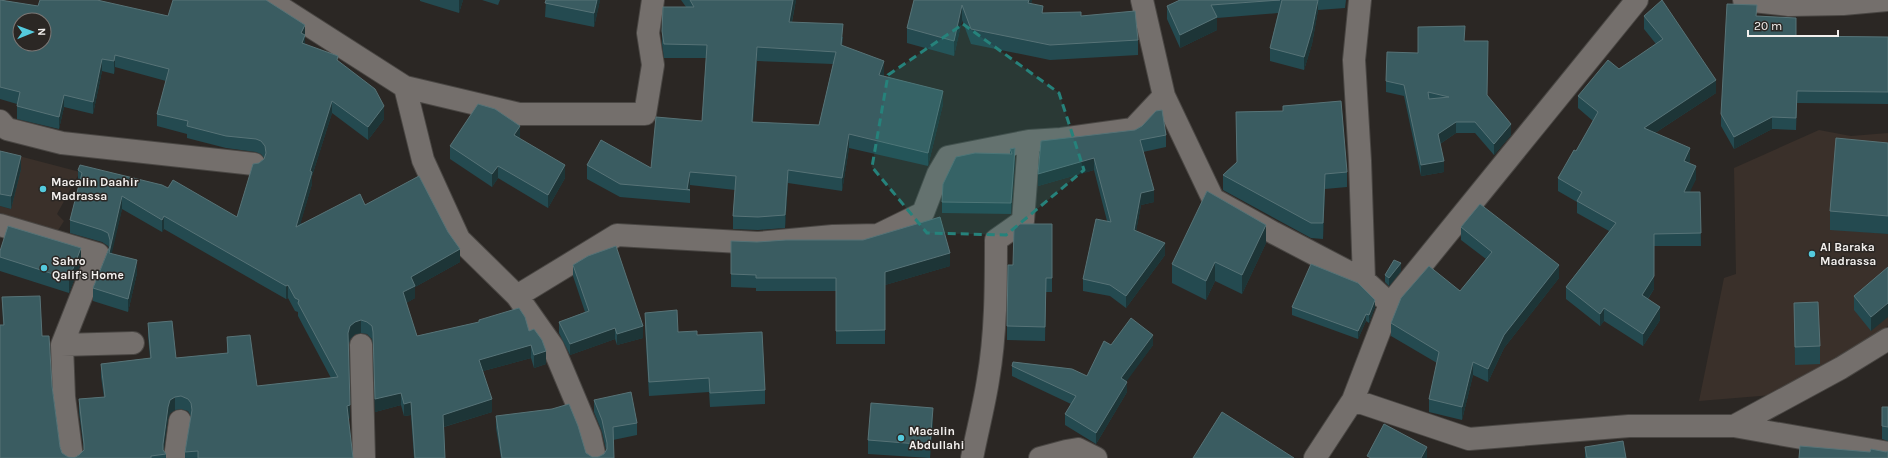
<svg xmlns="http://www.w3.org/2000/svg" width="1888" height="458" font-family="Karla,sans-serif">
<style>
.built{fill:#3a302a}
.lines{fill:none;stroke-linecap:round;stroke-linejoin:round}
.street-casing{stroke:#494643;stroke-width:24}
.street{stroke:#746f6c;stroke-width:22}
.wall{fill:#244a50;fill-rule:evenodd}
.shaded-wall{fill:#1d3537}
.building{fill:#3a5c61;stroke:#577377;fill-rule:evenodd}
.marked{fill:#26827b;fill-opacity:0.2;stroke:#26827b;stroke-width:3;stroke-dasharray:8 5;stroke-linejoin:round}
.poi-dot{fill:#54cadd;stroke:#2b2724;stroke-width:1.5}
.labels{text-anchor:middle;stroke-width:3;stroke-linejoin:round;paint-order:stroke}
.poi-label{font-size:12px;font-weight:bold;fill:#f3f0ee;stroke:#2b2724;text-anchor:start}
</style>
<rect width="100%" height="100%" fill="#2b2724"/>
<path class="built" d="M1819 130 1851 136 1888 133V161L1830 229 1888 234V326L1874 339 1772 395 1699 401 1724 278 1736 274 1734 168Z
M0 151 80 172 57 214 64 221 55 235 0 213V206L11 209Z"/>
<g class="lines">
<g class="street-casing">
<path id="street" d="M269 0 405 87 519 114H645L653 65 648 33 653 0
M1142 0 1164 96 1213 199 1274 233 1364 280 1390 304
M1360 0 1354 60 1360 161 1364 280
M1744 0 1789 5 1843 4 1888 0
M405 87 423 160 459 239 517 296 553 347 590 435 595 458
M0 121 7 129 62 143 254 164
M0 225 98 254 62 345 64 397 72 458
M517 296 617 235 758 243 833 236 878 235 923 213 938 174 948 157 1029 141 1061 139 1133 129 1164 96
M62 345 133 343
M361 345 364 458
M1353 400 1469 439 1629 426H1734L1888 453
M1734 426 1841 368 1888 339
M175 458 180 421
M972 458C977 432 984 406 988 380 996 334 996 287 996 240L1023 221 1029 141
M1040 458 1066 451 1078 449 1096 458
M1315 458 1353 400 1390 304 1637 0"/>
</g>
<use href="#street" class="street"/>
</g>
<path class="wall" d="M0 0 38 6 168 16 305 34V44L338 61 384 119 368 140 332 113 312 176V184L300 224 365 205 460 262 415 287V298L406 303 417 336 479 322V320L529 331 546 364 534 368 531 358 483 371 492 412 444 427 445 458H414L411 415 404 416 401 405 375 412 373 344 372 339 367 334 361 333 355 334 350 339 349 344 350 418 348 419 353 458H185V452L191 416 188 411 181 409 175 410 170 413 168 419 163 450 166 454V458H0L3 325 2 297 42 336 52 386 60 447 62 453 68 457 74 458 79 455 84 450 79 412V399L104 397 101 377V364L150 358 148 336V323L176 358 227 353V337L257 386 331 378 298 316V312L295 311 288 298 286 299 164 229 162 232 122 209 111 254 137 273 128 312 93 301V288L109 248 108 246 102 242 70 233V220L79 184 78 183V170L168 188 237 217 259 163 264 159V158L261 154 256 152 226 148 187 138V134L157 126V114L166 81 115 67 114 74 102 71 93 114 64 107 59 129 17 119V104L0 99Z
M420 0H463L459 13 420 1Z
M482 0H500L498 5Z
M546 0H600L594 27 545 17Z
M681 0H796L792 22 843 37 842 46 884 74V76L943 104 928 166 849 148 842 191 788 183 785 228 758 230 733 229V216L735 190 690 185V203L620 197 587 179V165L651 168 702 121 706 58H664L662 44 663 7H686ZM757 61 833 64 819 125 753 122Z
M914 0H1032L1031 3 1043 13 1081 16 1138 40V55L1050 60 971 44 962 20 954 56 907 43V28Z
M1180 0H1346L1345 8 1318 10 1312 44 1304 70 1270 61V48L1278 13 1217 18V30L1180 48 1167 19V6Z
M1644 16 1716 93 1655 133 1690 161 1689 163 1696 179 1689 192H1700L1701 246H1654V289L1648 299 1660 320 1643 346 1604 321 1600 326 1566 299V287L1609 231 1577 213V202L1558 191V178L1576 151 1593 121 1578 108V96L1656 44 1644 29Z
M1757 16 1796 36 1888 37V104L1797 103 1796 130 1772 129 1734 149 1721 126V114Z
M1464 41 1487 95 1511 135 1494 155 1475 133H1456L1440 144 1444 172 1421 176 1404 96 1386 92V81L1418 53Z
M1283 106 1347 172V187L1325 189 1323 239 1311 238 1223 190V175L1237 162 1236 112 1283 111Z
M1166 135V147L1143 152 1154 202 1141 205 1136 231 1165 255 1126 308 1110 296 1083 291V279L1107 221 1094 170 1038 186 1041 141Z
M520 139 565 178 548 208 498 178 492 187 450 159V146Z
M1888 143V234L1830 230V211Z
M1010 149 1015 160 1011 214 942 213V202L1010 154Z
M0 151 21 169 11 209 0 206Z
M1052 224V292H1046L1045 341 1007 340V326L1013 265Z
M1461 227 1559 278 1504 348 1488 382 1473 375 1462 420 1429 412V399L1437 363 1391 336V323L1460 291 1486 259 1461 240Z
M731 241 950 266 885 285V344H836V291H756V288L731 287Z
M1266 243 1242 294 1215 281 1206 300 1172 283V264Z
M0 251 81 262 69 293 0 271Z
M573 265 643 338 617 345 615 339 570 355 559 333V322L585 312 573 276Z
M1888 267 1871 331 1854 310V296Z
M1401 271 1389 286 1385 282V275Z
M1794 303 1820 346V364L1795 365Z
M1292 307H1375L1369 323 1366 321 1358 339 1292 315Z
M645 313 678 332 697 335 765 390V404L710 407 709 392 649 396 645 327Z
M1111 345H1153L1126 381 1127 392 1096 444 1065 425V414L1071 404 1012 376V366L1087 376Z
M594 400 637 423V435L613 440 614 458H501L496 428V416L586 453 592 457H598L604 454 606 450 602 432 594 412Z
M1882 407H1888V441L1882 439Z
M933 422 930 458 868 454V440Z
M1585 447 1626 458H1585Z"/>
<path class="shaded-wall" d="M459 0H463L459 13Z
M597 0H600L594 27V13Z
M793 0H796L789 35V22Z
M1029 0H1032L1028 17V3Z
M1318 0V10L1312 44 1304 70V57Z
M962 5V20L954 56V41Z
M1217 17V30L1180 48V35Z
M305 25V47L302 55 301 33Z
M757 47V61L752 135V122Z
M115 55V67L114 74V61Z
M102 59V71L93 114V102Z
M884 61V74L879 88V75Z
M1716 80V93L1644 140V128Z
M943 91V104L928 166V153Z
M64 95V107L59 129V117Z
M332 101V113L312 176V184L296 239V227L310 171Z
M384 106V119L368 140V127Z
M1772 117V129L1734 149V137Z
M1456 122V133L1438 145V134Z
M1511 124V135L1494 155V144Z
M520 126V138L514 148V135Z
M849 134V148L842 191V178Z
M1015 148V160L1011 214V203Z
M1690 148V161L1684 173V161Z
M21 156V169L11 209V196Z
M1094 158V170L1038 186V174Z
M1444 161V172L1421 176V165Z
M565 165V178L548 208V195Z
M498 166V178L492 187V174Z
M1696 166V179L1684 205V192Z
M788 170V183L785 228V215Z
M690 172V190L687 189Z
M1325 174V189L1323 239V223Z
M1154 190V202L1141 205 1134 242V230L1141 193Z
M122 196V209L109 266V253Z
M164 216V229L162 232V220Z
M1266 225V243L1242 294V275Z
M1165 243V255L1126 308V296Z
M81 248V262L69 293V279Z
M460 249V262L415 287V298L403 305V292L411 277Z
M950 253V266L885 285V344V272Z
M137 260V273L128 312V299Z
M1215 262V281L1206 300V281Z
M1401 263V271L1389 286V278Z
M1559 265V278L1504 348 1488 382V369L1504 335Z
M1654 276V289L1642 307V295Z
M288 285V298L286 299V286Z
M1375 300V307L1369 323V315Z
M1888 303V317L1871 331V317Z
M1660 307V320L1643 346V334Z
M1604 308V321L1600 326V314Z
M1366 314V321L1358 339V331Z
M361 320V333L355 334 350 339 348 345V333L350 326 355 322Z
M643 326V338L617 345V334Z
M615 328V339L570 355V344Z
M1153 335V345L1121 389V378Z
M531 345V358L479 372V360Z
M546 351V364L534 368V355Z
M1473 362V375L1462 420V407Z
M1127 382V392L1096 444V433Z
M401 393V405L375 412V399Z
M175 397V410L170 413 168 419 163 456V444L168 407 170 400Z
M492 399V412L443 427V415Z
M411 402V415L404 416V404Z
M350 405V418L347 419V406Z
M933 408V422L930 458V445Z
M1427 447V458H1421Z"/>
<path class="building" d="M0 0 38 6 40 0H97L168 16 173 0H266L305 25 301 33 305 35 302 43 338 56 337 60 375 89 384 106 368 127 332 101 310 171 312 172 296 227 360 194 365 205 419 176 448 232 460 249 411 277 415 286 403 292 417 336 479 322V320L519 308 525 317 529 331 534 329 542 340 546 351 534 355 531 345 479 360 492 399 443 415 445 458H415L411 402 404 404 401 393 375 399 373 332 372 326 367 322 361 320 355 322 350 326 348 333 350 405 347 406 353 458H198V451L185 452 192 410 191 403 188 399 181 396 175 397 170 400 168 407 163 444V450L166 454 151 456V458H0V325H4L2 297 40 296 42 336H49L52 386 60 447 62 453 68 457 74 458 79 455 84 450V444L79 399 105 397 101 364 151 358 148 323 172 321 176 358 228 353 227 337 250 335 257 386 338 377 298 303 299 300 295 298 288 285 286 286 164 216 162 220 122 196 109 253 137 260 128 299 93 288 110 246V240L108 233 102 230 70 220 82 173 78 170 80 165 162 185 168 188 173 180 237 217 253 164 259 163 264 159 266 153 265 146 261 141 256 139 226 136 187 126 188 121 157 114 169 69 115 55 114 61 102 59 93 102 64 95 59 117 17 106 20 92 0 87ZM20 20H44V44H20Z
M546 0H597L594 13 545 3Z
M690 0H793L789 22 843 24 841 45 884 61 879 75 943 91 928 153 849 134 842 178 788 170 785 215 758 217 733 216 736 176 690 172 687 189 690 190 620 184 587 165 601 140 651 168 656 117 702 121 707 45 664 44 662 31 663 7H694ZM757 47 836 52 819 125 752 122Z
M914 0H1029L1028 3 1043 6 1042 13 1081 12V16L1135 11 1138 40 1050 45 971 29 962 5 954 41 907 28Z
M1180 0H1280L1211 5 1217 17 1180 35 1167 6Z
M1282 0H1318L1312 30 1304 57 1270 48Z
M1662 0 1716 80 1644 128 1690 148 1684 161 1696 166 1684 192H1700L1701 233 1654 234V276L1642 295 1660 307 1643 334 1604 308 1600 314 1566 287 1616 223 1577 201 1582 192 1558 178 1574 150 1576 151 1598 112 1578 96 1608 60 1619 69 1663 39 1644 16Z
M1727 4 1757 5 1756 16 1796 18V36L1888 37V92L1797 91 1796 118 1772 117 1734 137 1721 114Z
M1465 26 1464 41H1488L1487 95 1511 124 1494 144 1475 122H1456L1438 134 1444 161 1421 165 1404 85 1386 81 1387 52 1418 53V27ZM1428 92 1449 97 1429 99Z
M1341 101 1347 172 1325 174 1323 223H1311L1223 175 1237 162 1236 112 1283 111V106Z
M478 104 495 109 520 126 514 135 565 165 548 195 498 166 492 174 450 146Z
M1162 110 1166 135 1140 140 1154 190 1141 193 1134 230 1165 243 1126 296 1110 285 1083 279 1096 219 1111 222 1094 158 1038 174 1041 141 1135 130 1142 126 1156 111Z
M1836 138 1888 143V216L1830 211Z
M1015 148 1011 203 942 202 943 184 956 157 975 153 1012 154 1010 149Z
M0 151 21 156 11 196 0 194Z
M1207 191 1266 225 1242 275 1215 262 1206 281 1172 264Z
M1480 204 1559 265 1504 335 1488 369 1473 362 1462 407 1429 399 1439 352 1391 323 1401 298 1429 266 1460 291 1492 252 1461 227Z
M940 217 950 253 885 272V330L836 331V278H756V275L731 274V241L757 242 786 240H863Z
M1020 224H1052V278H1046L1045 327 1007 326 1008 265H1013L1014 229Z
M8 226 81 248 69 279 0 257V251Z
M616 246 643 326 617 334 615 328 570 344 559 322 589 311 573 265 588 256Z
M1394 260 1401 263 1389 278 1385 275Z
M1311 264 1358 283 1375 300 1369 315 1366 314 1358 331 1292 307Z
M1888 267V303L1871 317 1854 296Z
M1818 302 1820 346 1795 347 1794 303Z
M677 310 678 332 697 331V335L762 332 765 390 710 393 709 378 649 382 645 313Z
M1131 318 1153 335 1121 378 1127 382 1096 433 1065 414 1076 396 1012 366 1013 362 1072 369 1087 376 1104 341 1111 345Z
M631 392 637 423 613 427 614 458H502L496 416 552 409 569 404 578 426 586 453 592 457H598L604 454 607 449V443L602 420 594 400Z
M871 403 933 408 930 445 868 440Z
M1882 407H1888V427L1882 426Z
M1222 412 1294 458H1193Z
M1384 424 1427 447 1421 458H1371L1367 456Z
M1623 441 1626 458H1587L1585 447Z
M1800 446 1870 452 1871 449 1886 452 1888 451V458H1799Z"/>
<path class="marked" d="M963 24 1059 93 1084 170 1006 235 927 233 872 167 888 75Z"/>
<g class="poi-dot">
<circle cx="43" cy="189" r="4"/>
<circle cx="1812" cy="254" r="4"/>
<circle cx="44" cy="268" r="4"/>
<circle cx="901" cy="438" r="4"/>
</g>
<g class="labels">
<g class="poi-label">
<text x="51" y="186">Macalin Daahir<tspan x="51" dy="14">Madrassa</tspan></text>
<text x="1820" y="251">Al Baraka<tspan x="1820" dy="14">Madrassa</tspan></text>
<text x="52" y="265">Sahro<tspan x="52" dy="14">Qalif's Home</tspan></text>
<text x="909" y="435">Macalin<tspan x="909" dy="14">Abdullahi</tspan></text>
</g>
</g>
<g transform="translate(32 32) rotate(89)"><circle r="19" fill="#2b2724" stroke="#7b7775"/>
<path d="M0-3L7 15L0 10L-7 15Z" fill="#54cadd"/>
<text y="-6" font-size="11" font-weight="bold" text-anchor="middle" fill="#f3f0ee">N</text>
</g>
<path d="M1748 30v6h90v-6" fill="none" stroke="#f3f0ee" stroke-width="2"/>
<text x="1754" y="30" font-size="12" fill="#f3f0ee" stroke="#2b2724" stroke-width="3" paint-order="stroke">20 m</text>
</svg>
